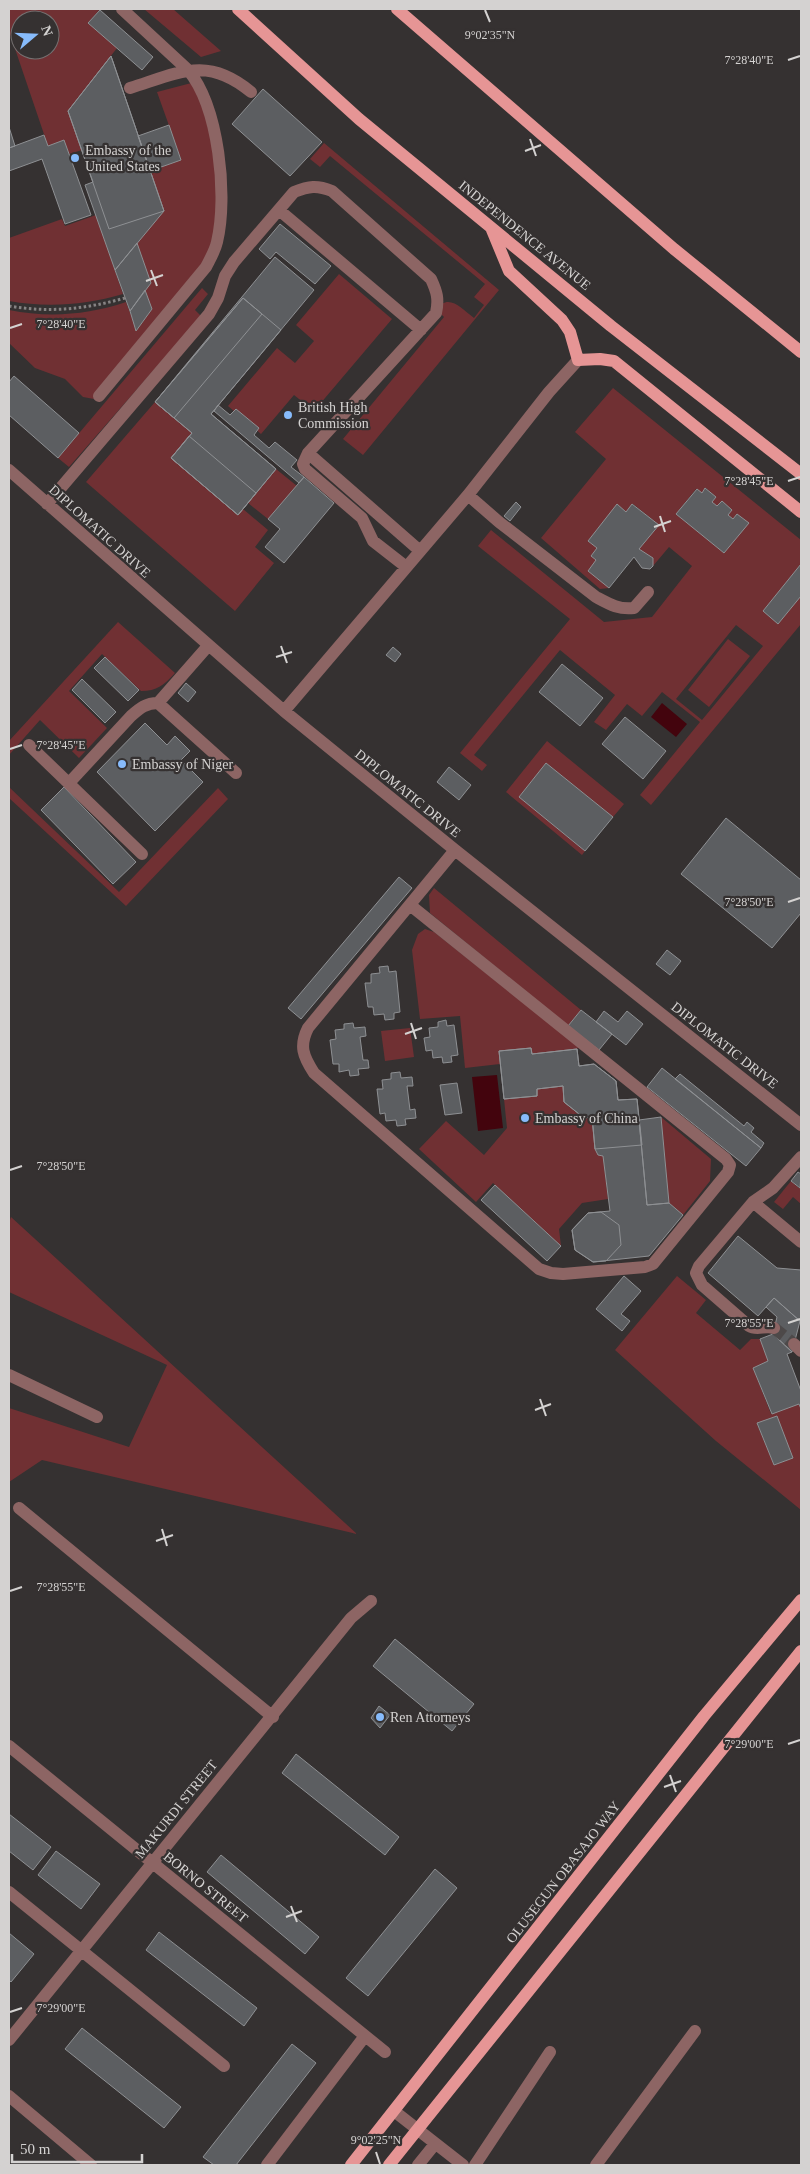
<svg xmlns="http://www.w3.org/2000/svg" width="810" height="2174" font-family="Georgia,serif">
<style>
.green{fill:#703033;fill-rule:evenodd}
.water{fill:#43040d}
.building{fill:#5c5e61;stroke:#8e9093}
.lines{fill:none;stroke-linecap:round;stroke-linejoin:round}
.minor-tunnel{stroke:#4d4949;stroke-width:12;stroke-dasharray:12 6;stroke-linecap:butt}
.path{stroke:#868383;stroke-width:3;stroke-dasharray:2.5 2.5;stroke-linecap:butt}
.minor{stroke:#8d6564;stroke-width:12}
.major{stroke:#e69595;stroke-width:12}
.ticks{fill:none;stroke:#d4d2d1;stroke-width:2}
.poi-dot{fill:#87bbfb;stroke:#353131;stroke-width:2}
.labels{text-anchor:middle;stroke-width:4.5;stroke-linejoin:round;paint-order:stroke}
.poi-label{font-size:14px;fill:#d4d2d1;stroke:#353131;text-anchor:start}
.street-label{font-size:14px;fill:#d4d2d1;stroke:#353131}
.ticks-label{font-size:12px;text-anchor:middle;fill:#d4d2d1;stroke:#353131;stroke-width:4.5;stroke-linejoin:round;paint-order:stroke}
</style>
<rect width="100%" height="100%" fill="#353131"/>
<path class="green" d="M9 9H100L88 23 117 48 68 111 82 150 69 154 64 140 48 146 9 31ZM20 20H50V50H20Z
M144 9H173L221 51 201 57Z
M199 81 220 171 213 256 94 399 83 397 65 379 35 368 9 343V310C49 318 87 315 126 302L137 330 152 309 145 290 151 283 137 243 150 171 181 159 157 92Z
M324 143 499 290 363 455 343 439 444 317 436 309C449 293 461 308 474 318L484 305 474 297 485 284 330 156 320 167 310 159Z
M96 215 123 294C85 305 48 308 9 301V238L62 219 65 226Z
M339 274 392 319 314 411 294 395 261 434 228 406 277 348 295 363 314 341 296 325Z
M202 288 208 294 195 310 201 316 69 467 58 458Z
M613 388 801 540V564L763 611 778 624 801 596V624L651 805 640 795 700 722 662 692 642 716 627 704 606 730 594 722 615 695 560 650 474 755 487 765 482 771 460 753 570 619 478 546 491 530 604 622 652 617 692 566 669 547 653 566V558L639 549 659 525 633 504 626 512 617 505 588 541 597 548 591 556 596 560 609 588 600 589 541 538 606 459 575 432ZM706 488 716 497 712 502 717 506 722 501 732 510 728 515 733 519 737 514 748 523 724 553 676 514 696 489 702 493ZM736 625 763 646 702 720 676 699Z
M155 402 192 433 243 509 268 530 255 547 274 563 235 611 86 482Z
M276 469 297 486 268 519 248 503Z
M118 622 175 673C164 685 157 691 141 691L102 654 69 691 107 728 79 758 40 720 9 755V741Z
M728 639 750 656 709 707 688 690Z
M547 741 624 804 613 817 546 763 519 797 585 851 582 855 506 792Z
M9 787 119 892 218 788 228 799 126 906 9 798Z
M434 888 581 1010 568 1026 430 913 429 895Z
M425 929 434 932 579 1047 577 1049 532 1054 531 1048 499 1051 500 1064 465 1068 460 1016 420 1019 412 950 418 934Z
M410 1028 414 1057 385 1061 381 1031Z
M563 1086 565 1103 583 1118 592 1117 595 1149 598 1155 603 1156 608 1199 582 1203 559 1229 561 1246 493 1183 476 1202 419 1149 446 1121 484 1155 507 1128 504 1099 537 1096V1089Z
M661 1117 711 1159 710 1181 683 1215 669 1203Z
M791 1181 799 1188 801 1186V1204L793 1197 783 1209 774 1202Z
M11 1217 357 1534 42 1460 9 1482V1408L129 1447 167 1365 9 1292V1223Z
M677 1276 706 1300 696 1313 740 1350 751 1339H760L768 1361 753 1368 771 1414 799 1404 801 1409V1510L716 1441 615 1350ZM777 1416 793 1458 774 1465 757 1424Z"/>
<path class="water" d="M662 703 687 724 676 737 651 717Z
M497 1075 503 1128 478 1131 472 1077Z"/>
<path class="building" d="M100 10 153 57 142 70 88 23Z
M111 56 164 211 115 270 85 185 93 182 68 111Z
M111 56 164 211 109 229 68 111Z
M263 89 322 142 290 176 232 124Z
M169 125 181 160 150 171 138 136Z
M9 127 15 146 9 148Z
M44 135 48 146 64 140 91 215 65 224 42 159 9 171V148Z
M280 224 331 266 315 284 276 252 270 259 259 249Z
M137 243 151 283 130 311 115 270Z
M275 257 314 290 211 414 276 469 238 515 171 458 192 433 155 402Z
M145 290 152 309 136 331 130 311Z
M243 298 281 330 211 414 276 469 238 515 171 458 192 433 155 402Z
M243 298 262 314 174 418 155 402Z
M14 376 79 433 58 458 9 415V382Z
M218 405 230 415 236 409 259 428 254 435 269 448 275 442 297 460 291 467 304 477 299 483 214 411Z
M189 436 256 493 238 515 171 458Z
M304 477 334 503 284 563 265 547 280 529 268 519Z
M705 488 716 497 712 502 717 506 722 501 732 510 728 515 733 519 737 514 749 523 724 553 676 514 697 489 702 493Z
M516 502 521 507 510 521 504 516Z
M617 504 626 512 632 504 659 525 639 549 653 558V566L650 569 642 568 634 557 609 588 588 571 596 560 591 556 597 548 588 541Z
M801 564V596L778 624 763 611Z
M393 647 401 654 395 662 386 655Z
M105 657 139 690 128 701 94 668Z
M562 664 603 698 580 726 539 692Z
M82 679 116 712 105 723 72 690Z
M186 683 196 692 188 702 178 693Z
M625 717 666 751 643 779 602 744Z
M145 723 167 745 175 736 190 751 181 760 203 782 155 831 97 772Z
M546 763 613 817 585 851 519 797Z
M449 767 471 785 459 800 437 782Z
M64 787 136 862 113 884 41 810Z
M726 818 801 880V913L772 948 681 874Z
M399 877 412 888 301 1019 288 1008Z
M667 950 681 961 670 975 656 964Z
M388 966 389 972 396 971 400 1012 394 1013V1019L385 1020 384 1014 374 1015 373 1007H368L365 983H371V974L380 973 379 967Z
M581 1010 612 1034 599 1050 568 1026Z
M604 1011 618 1022 627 1011 643 1024 626 1045 596 1022Z
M446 1020 447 1026 454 1025 458 1055 451 1056 452 1062 443 1063 442 1057 433 1058 432 1050 426 1051 424 1038 430 1037 429 1028 438 1027V1022Z
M353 1023 354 1028 365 1027 366 1036 360 1037 363 1060H368L369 1068 358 1069 359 1075 350 1076 349 1070 339 1072V1064H333L330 1040 336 1039 335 1030 344 1029V1024Z
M531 1048 532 1054 577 1049 579 1066 594 1064 616 1081 618 1100 637 1099 647 1205 669 1203 683 1215 649 1256 593 1262 575 1250 572 1230 588 1213 610 1211 603 1156 598 1155 595 1149 592 1117 584 1118 564 1102 563 1086 537 1089V1096L504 1099 499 1051Z
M531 1048 532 1054 577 1049 579 1066 594 1064 616 1081 618 1100 637 1099 642 1145 595 1149 592 1117 584 1118 564 1102 563 1086 537 1089V1096L504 1099 499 1051Z
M662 1068 761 1148 746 1166 647 1087Z
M400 1072 401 1078 412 1077 413 1086H407L410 1110 415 1109 416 1118 405 1119 406 1125 397 1126 396 1120 386 1121 385 1113 380 1114 377 1089H383L382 1080 391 1079V1073Z
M680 1074 744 1126 747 1122 754 1128 751 1132 764 1143 761 1148 675 1079Z
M457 1083 462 1113 445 1115 440 1085Z
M661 1117 669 1203 647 1205 639 1120Z
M798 1172 801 1174 800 1188 791 1181Z
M495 1185 561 1246 547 1261 481 1200Z
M601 1212 619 1225 621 1245 606 1261 593 1262 575 1250 572 1230 588 1213Z
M738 1236 777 1268 801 1270V1322L774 1298 758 1316 708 1273Z
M624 1276 641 1291 621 1314 630 1321 622 1331 596 1309Z
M774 1298 800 1321 792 1352 773 1334 777 1317 766 1307Z
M773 1334 792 1352 787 1354 801 1391V1409L799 1404 772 1414 753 1368 768 1361 760 1339Z
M777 1416 793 1458 774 1465 757 1423Z
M395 1639 474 1704 452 1731 373 1666Z
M379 1706 390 1715 380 1728 371 1718Z
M296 1754 399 1837 385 1855 282 1773Z
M9 1814 51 1847 33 1870 9 1851Z
M56 1851 100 1884 81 1909 38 1875Z
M221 1855 319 1937 305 1954 207 1872Z
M435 1869 457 1888 368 1996 346 1978Z
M159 1932 257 2008 244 2026 146 1950Z
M9 1933 34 1954 11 1982 9 1980Z
M82 2028 181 2107 164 2128 65 2049Z
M292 2044 316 2063 236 2165H214L203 2157Z"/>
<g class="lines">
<path class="minor-tunnel" d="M774 1328 794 1344"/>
<path class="path" d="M9 306C49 313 86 309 125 298"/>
<path class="minor" d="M130 88C178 73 207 55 251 92
M279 210 421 330
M99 396 206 267C210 259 215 251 217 242 228 196 219 107 188 70L122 9
M308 453 419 550
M9 470 284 711 455 850 801 1125
M468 495 499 522 596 597C609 604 619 610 634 608L648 592
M47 504 209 314 218 298 225 276 234 262 294 192C309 186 317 185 332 191L431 279C437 292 439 299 436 313L308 453 303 464 305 469 362 518 373 541 405 566
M158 703 208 646
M284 711 468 495 549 392 578 360
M29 745 142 854
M69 783 131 716C140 708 146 703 158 703L236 773
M410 905 726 1159 730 1165 728 1172 653 1264 645 1267 563 1274 551 1273 539 1269 314 1073C303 1056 299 1046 308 1028L455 850
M753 1202 801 1242
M774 1328C765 1325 757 1331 749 1326L702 1285 696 1273 699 1266 753 1202 773 1188 801 1157
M794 1344 801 1351
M9 1375 97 1417
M19 1508 273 1717
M9 1746 385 2052
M9 1892 224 2066
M9 2040 351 1618 371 1601
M9 2096 91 2165
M394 2111 463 2165
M267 2165 365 2036
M418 2165 435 2144
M475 2165 550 2052
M596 2165 695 2031"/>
<path class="major" d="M238 9 359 119 611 326 801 474
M397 9 674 249 801 352
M492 230 509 271 562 320 570 332 578 360 600 359 614 361 801 512
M351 2165 704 1716 801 1600
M389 2165 801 1651"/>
</g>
<path class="ticks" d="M485 10 490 22M788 60 800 56M530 139 536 156M525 151 541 145M151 270 157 286M146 281 163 275M10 328 22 324M788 481 800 477M660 516 665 532M654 527 671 521M281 646 287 663M276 657 292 652M10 749 22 745M788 902 800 898M411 1023 416 1039M405 1034 422 1028M10 1170 22 1166M788 1323 800 1319M540 1399 546 1416M535 1410 551 1404M162 1529 167 1546M156 1541 173 1535M10 1591 22 1587M788 1744 800 1740M670 1775 676 1792M664 1787 681 1781M291 1906 297 1922M286 1917 302 1911M10 2012 22 2008M376 2152 380 2164"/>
<g class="poi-dot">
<circle cx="75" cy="158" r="5"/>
<circle cx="288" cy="415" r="5"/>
<circle cx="122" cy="764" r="5"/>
<circle cx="525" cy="1118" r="5"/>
<circle cx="380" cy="1717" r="5"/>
</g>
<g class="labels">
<g class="poi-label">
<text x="85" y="155">Embassy of the<tspan x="85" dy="16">United States</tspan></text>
<text x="298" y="412">British High<tspan x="298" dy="16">Commission</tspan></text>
<text x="132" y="769">Embassy of Niger</text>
<text x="535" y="1123">Embassy of China</text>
<text x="390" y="1722">Ren Attorneys</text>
</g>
<g class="street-label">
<text transform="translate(525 235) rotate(39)" y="5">INDEPENDENCE AVENUE</text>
<text transform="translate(100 531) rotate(42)" y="5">DIPLOMATIC DRIVE</text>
<text transform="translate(408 793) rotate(39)" y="5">DIPLOMATIC DRIVE</text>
<text transform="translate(725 1045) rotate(38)" y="5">DIPLOMATIC DRIVE</text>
<text transform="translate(176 1809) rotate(-51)" y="5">MAKURDI STREET</text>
<text transform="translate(563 1872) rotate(-52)" y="5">OLUSEGUN OBASAJO WAY</text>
<text transform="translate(206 1887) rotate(39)" y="5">BORNO STREET</text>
</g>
</g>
<g class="ticks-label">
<text x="490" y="39">9°02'35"N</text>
<text x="749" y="64">7°28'40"E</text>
<text x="61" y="328">7°28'40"E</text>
<text x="749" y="485">7°28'45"E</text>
<text x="61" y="749">7°28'45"E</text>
<text x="749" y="906">7°28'50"E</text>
<text x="61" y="1170">7°28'50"E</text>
<text x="749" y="1327">7°28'55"E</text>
<text x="61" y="1591">7°28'55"E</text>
<text x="749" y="1748">7°29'00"E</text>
<text x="61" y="2012">7°29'00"E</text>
<text x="376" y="2144">9°02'25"N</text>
</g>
<rect width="810" height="2174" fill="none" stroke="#d4d2d1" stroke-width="20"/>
<g transform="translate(35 35) rotate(71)"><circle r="24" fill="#353131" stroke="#757171"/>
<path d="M0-4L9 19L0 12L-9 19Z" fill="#87bbfb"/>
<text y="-8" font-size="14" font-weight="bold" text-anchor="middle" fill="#d4d2d1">N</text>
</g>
<path d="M12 2154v8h130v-8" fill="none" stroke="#d4d2d1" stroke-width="2.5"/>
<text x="20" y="2154" font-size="15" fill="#d4d2d1" stroke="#353131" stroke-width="4" paint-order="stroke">50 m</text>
</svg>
